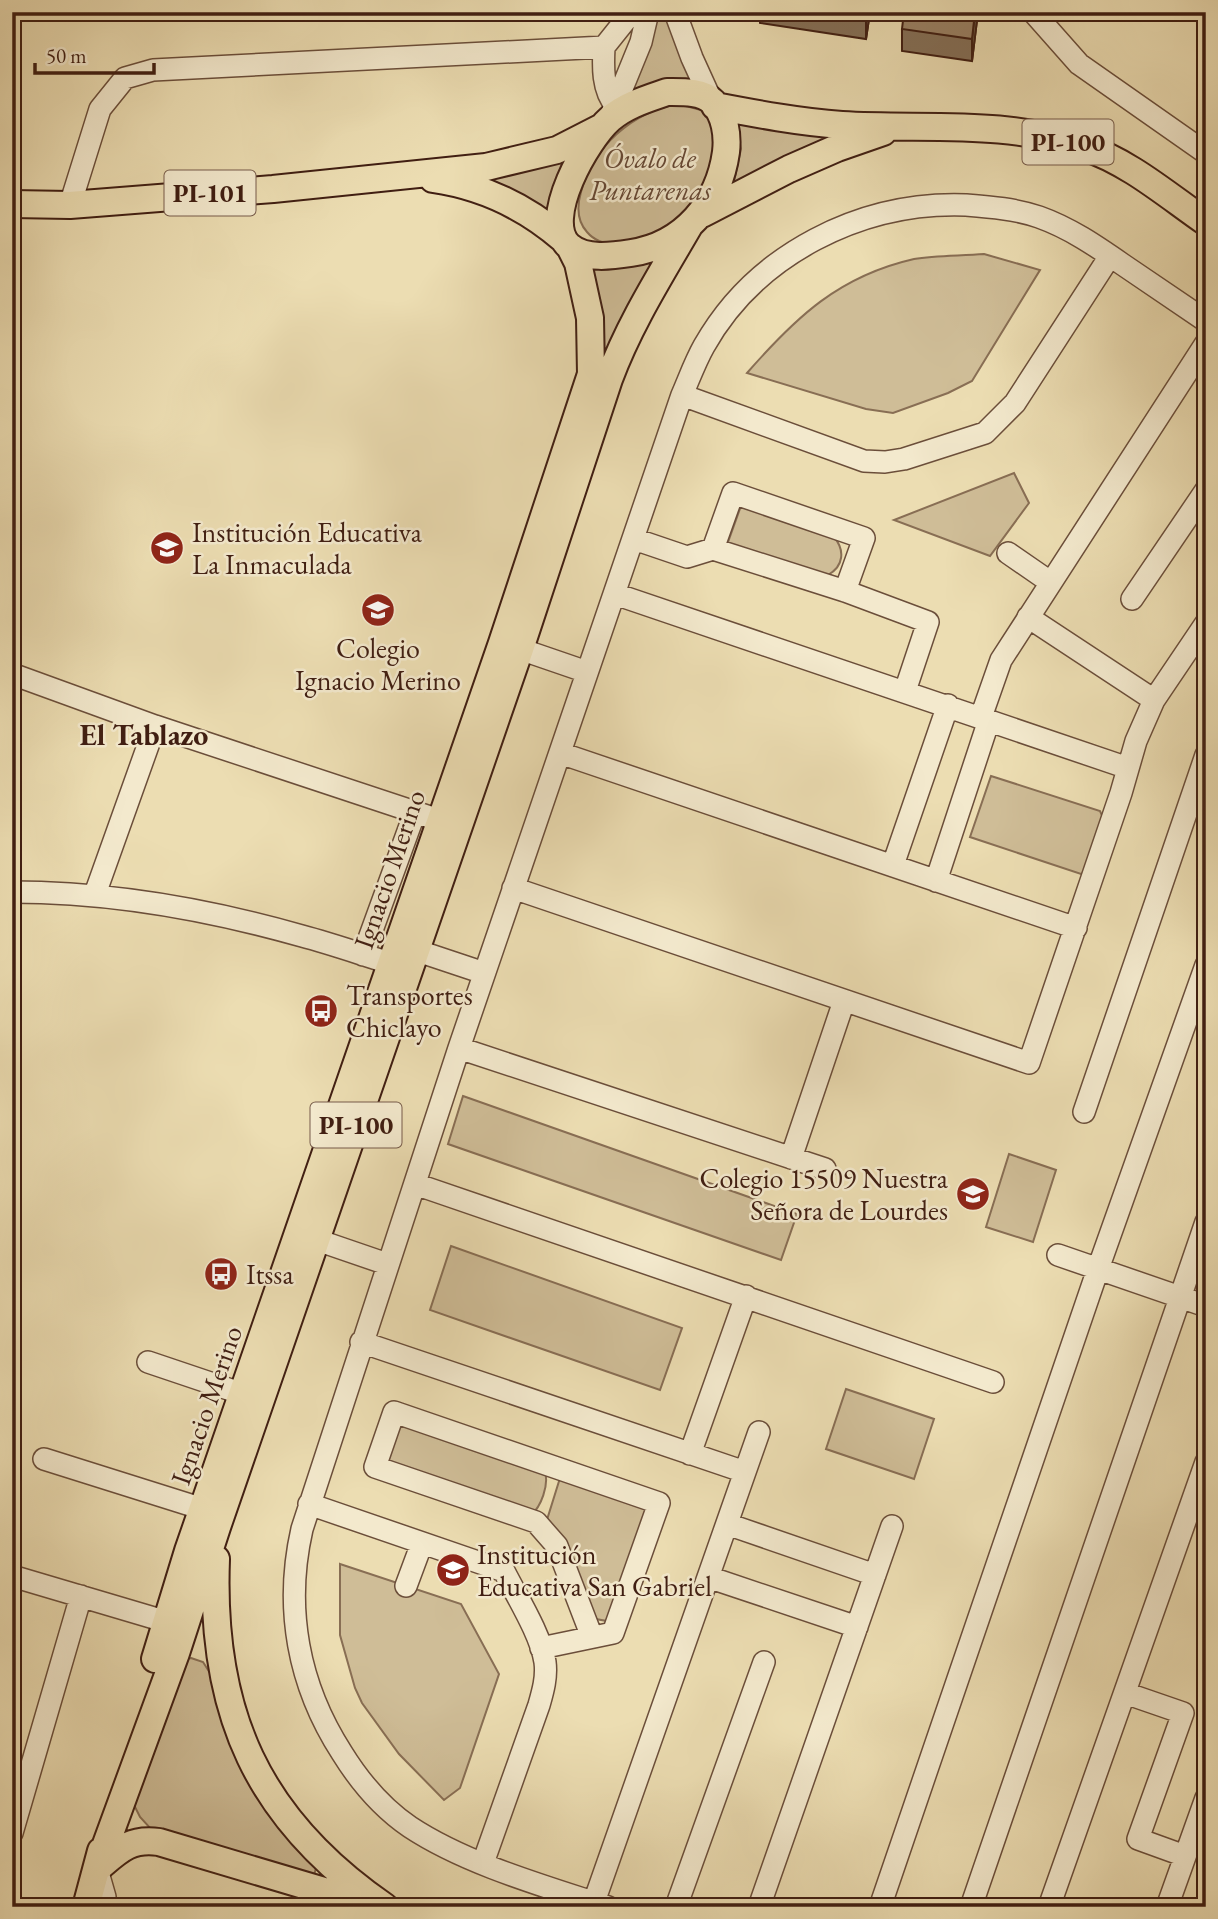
<svg xmlns="http://www.w3.org/2000/svg" width="1218" height="1919" font-family="'EB Garamond',serif">
<style>
.green{fill:#cfbd97;stroke:#886e54;stroke-width:2}
.lines{fill:none;stroke-linecap:round;stroke-linejoin:round}
.minor-casing{stroke:#6b4e3a;stroke-width:24}
.major-casing{stroke:#401e12;stroke-width:30}
.minor{stroke:#f3e9cd;stroke-width:21}
.major{stroke:#ecddb2;stroke-width:26}
.wall{fill:#846f57;stroke:#401e12;stroke-width:2}
.shaded-wall{fill:#6b5a47;stroke:#401e12;stroke-width:2}
.building{fill:#998165;stroke:#401e12;stroke-width:2}
.labels{text-anchor:middle;stroke-width:5;stroke-linejoin:round;paint-order:stroke}
.shield{fill:#f3e9cd;stroke:#765b4a;stroke-width:2}
.shield-label{font-size:26px;font-weight:bold;fill:#401e12}
.park-label{font-size:28px;font-style:italic;fill:#644633;stroke:#f3e9cd}
.poi-label{font-size:28px;fill:#401e12;stroke:#f3e9cd;text-anchor:start}
.street-label{font-size:28px;fill:#401e12;stroke:#f3e9cd}
.neighbourhood-label{font-size:30px;font-weight:bold;fill:#401e12;stroke:#f3e9cd}
</style>
<rect width="100%" height="100%" fill="#ecddb2"/>
<filter id="stains"><feTurbulence type="fractalNoise" baseFrequency=".00286" numOctaves="4"/><feColorMatrix values="0 0 0 0 .2 0 0 0 0 .09 0 0 0 0 .02 0 0 0 .5 -.17"/></filter>
<radialGradient id="worn" r=".72"><stop offset=".6" stop-color="#630" stop-opacity="0"/><stop offset="1" stop-color="#630" stop-opacity=".3"/></radialGradient>
<path class="green" d="M651 12H668L699 85 630 103 636 68Z
M678 104 701 110 715 126C715 139 717 169 712 179 704 192 690 211 679 221 657 237 608 257 587 232 577 221 577 206 581 192 593 147 632 112 678 104Z
M739 122 831 137 733 186 741 149 737 127Z
M569 152 552 215 469 172Z
M984 254 1040 270 972 381 948 393 893 413 866 409 747 373C796 317 839 276 914 259 936 255 961 256 984 254Z
M651 260 656 264 605 374 589 261Z
M1014 473 1029 503 990 556 894 520Z
M742 503 834 537C845 550 844 566 828 575L727 545Z
M991 776 1100 811 1105 822 1088 871 1081 874 970 837Z
M463 1096 797 1214 781 1260 448 1144Z
M1009 1154 1056 1170 1033 1242 986 1227Z
M451 1246 682 1328 660 1390 430 1310Z
M846 1389 934 1419 914 1479 826 1449Z
M401 1423 545 1472C549 1485 541 1507 531 1515L386 1462Z
M560 1478 648 1509 607 1621 596 1619 546 1523Z
M340 1564 461 1604 499 1674 460 1788 444 1800 399 1754 362 1703 355 1688 340 1635Z
M191 1658 203 1662 210 1673 223 1713 314 1862 316 1868 314 1875 297 1877 150 1828 140 1817 134 1805 184 1660Z"/>
<g class="lines">
<g class="minor-casing">
<path id="minor" d="M675 12 692 58 712 102
M1033 12 1079 64 1206 153
M616 106C602 90 603 66 604 47L632 12
M610 118 641 42 648 12
M70 205 100 109 125 78 153 70 604 47
M682 395 864 461 885 462 904 459 985 433 1015 403 1110 256
M634 539 687 557 713 549 845 591 928 622 905 691
M713 549 733 493 864 538 845 591
M1008 553 1050 582
M615 594 1128 768
M1132 599 1206 490
M1028 617 1154 700
M520 649 587 672
M12 674 155 726 454 825
M981 717 1001 660 1206 343
M560 753 1076 928
M893 865 948 705
M936 881 989 720
M513 888 1029 1063 1121 793 1136 741 1154 700 1206 623
M12 892C110 892 207 909 302 936 336 945 369 957 403 967
M95 894 155 726
M415 950 484 973
M363 955 415 812
M459 1048 825 1169
M1084 1112 1206 755
M791 1158 844 1001
M415 1184 993 1382
M317 1240 387 1264
M1058 1255 1206 1306
M361 1342 745 1472
M148 1362 243 1394
M690 1454 746 1296
M44 1459 203 1509
M309 1504 504 1571C517 1597 541 1635 545 1662 547 1677 543 1691 539 1705L483 1863
M727 1524 875 1575
M12 1576 181 1626
M708 1577 857 1627
M406 1586 422 1543
M541 1648 613 1633 659 1503 394 1412 375 1467 536 1522 557 1546 592 1637
M1125 1693 1183 1713 1138 1839 1185 1856
M12 1833 81 1596
M97 1869 105 1897V1907
M594 1902 759 1432
M608 1907C544 1886 466 1864 410 1827 382 1808 360 1782 342 1753 298 1685 284 1608 302 1529L459 1048 682 395C689 379 695 362 704 346 756 254 861 201 966 205 991 207 1016 209 1039 217 1070 228 1096 246 1122 264 1150 283 1178 302 1206 321
M676 1907 764 1662
M759 1907 892 1526
M880 1907 1098 1269 1206 965
M971 1907 1206 1222
M1049 1907 1206 1462
M1167 1907 1206 1798"/>
</g>
<g class="major-casing">
<path id="major" d="M667 92C682 92 702 91 713 102 725 115 728 135 726 152 719 203 684 245 631 253 612 256 585 260 569 246 540 220 587 139 610 119 626 105 647 99 667 92Z
M715 106C757 114 799 122 842 125 923 130 1005 119 1084 147 1129 162 1167 195 1206 222
M433 179C482 186 526 207 563 239
M12 204 70 205 273 189 486 167 557 150 600 128
M702 214 789 169 837 148 883 132
M216 1559C210 1712 257 1819 385 1907
M155 1659 188 1551 502 643 591 374 590 318 578 263 570 247
M98 1868C119 1850 130 1838 159 1842L371 1905
M97 1869 176 1653 217 1527 520 649 609 379C629 325 660 276 689 226
M86 1907 101 1851"/>
</g>
<use href="#minor" class="minor"/>
<use href="#major" class="major"/>
</g>
<path class="wall" d="M760 12H870L866 39 760 23Z
M978 12 972 61 902 51V29Z
M1178 12H1206V18H1202L1183 15Z"/>
<path class="shaded-wall" d="M867 12H870L866 39V17Z
M975 12H978L972 61V39Z"/>
<path class="building" d="M834 12H867L866 17Z
M904 12H975L972 39 902 29Z"/>
<defs>
<g id="school-disc" transform="scale(1.75)"><circle r="9.5" fill="#8f2418" stroke="#f3e9cd"/><path d="M0-5L7-2L0 1L-7-2ZM-4 1L0 2.5L4 1V4Q0 6-4 4Z" fill="#fff"/></g>
<g id="bus-disc" transform="scale(1.75)"><circle r="9.5" fill="#8f2418" stroke="#f3e9cd"/><path d="M-5-6H5V4H4V6H2V4H-2V6H-4V4H-5ZM-3.5-4V0h7V-4ZM-3.5 1.2v1.5H-2V1.2ZM2 1.2v1.5H3.5V1.2Z" fill="#fff"/></g>
</defs>
<g fill-rule="evenodd">
<use href="#school-disc" x="167" y="548"/>
<use href="#school-disc" x="378" y="610"/>
<use href="#bus-disc" x="321" y="1011"/>
<use href="#school-disc" x="973" y="1194"/>
<use href="#bus-disc" x="221" y="1274"/>
<use href="#school-disc" x="453" y="1570"/>
</g>
<g class="labels">
<g class="shield">
<rect x="1022.5" y="119.5" width="91" height="45" rx="5"/>
<rect x="164.5" y="170.5" width="91" height="45" rx="5"/>
<rect x="310.5" y="1102.5" width="91" height="45" rx="5"/>
</g>
<g class="shield-label">
<text x="1068" y="151">PI-100</text>
<text x="210" y="202">PI-101</text>
<text x="356" y="1134">PI-100</text>
</g>
<g class="park-label">
<text x="650" y="168">Óvalo de<tspan x="650" dy="32">Puntarenas</tspan></text>
</g>
<g class="poi-label">
<text x="192" y="542">Institución Educativa<tspan x="192" dy="32">La Inmaculada</tspan></text>
<text x="378" y="658" text-anchor="middle">Colegio<tspan x="378" dy="32">Ignacio Merino</tspan></text>
<text x="346" y="1005">Transportes<tspan x="346" dy="32">Chiclayo</tspan></text>
<text x="948" y="1188" text-anchor="end">Colegio 15509 Nuestra<tspan x="948" dy="32">Señora de Lourdes</tspan></text>
<text x="246" y="1284">Itssa</text>
<text x="477" y="1564">Institución<tspan x="477" dy="32">Educativa San Gabriel</tspan></text>
</g>
<g class="street-label">
<text transform="translate(389 869) rotate(-71)" y="10">Ignacio Merino</text>
<text transform="translate(206 1405) rotate(-71)" y="10">Ignacio Merino</text>
</g>
<g class="neighbourhood-label">
<text x="144" y="745">El Tablazo</text>
</g>
</g>
<rect width="1218" height="1919" fill="none" stroke="#ecddb2" stroke-width="42"/>
<rect x="14" y="14" width="1190" height="1891" fill="none" stroke="#401e12" stroke-width="3.5"/>
<rect x="21" y="21" width="1176" height="1877" fill="none" stroke="#401e12" stroke-width="2"/>
<path d="M35 63v10h119v-10" fill="none" stroke="#401e12" stroke-width="3.5"/>
<text x="46" y="63" font-size="21" fill="#401e12" stroke="#f3e9cd" stroke-width="5" paint-order="stroke">50 m</text>
<rect width="100%" height="100%" filter="url(#stains)"/>
<rect width="100%" height="100%" fill="url(#worn)"/>
</svg>
